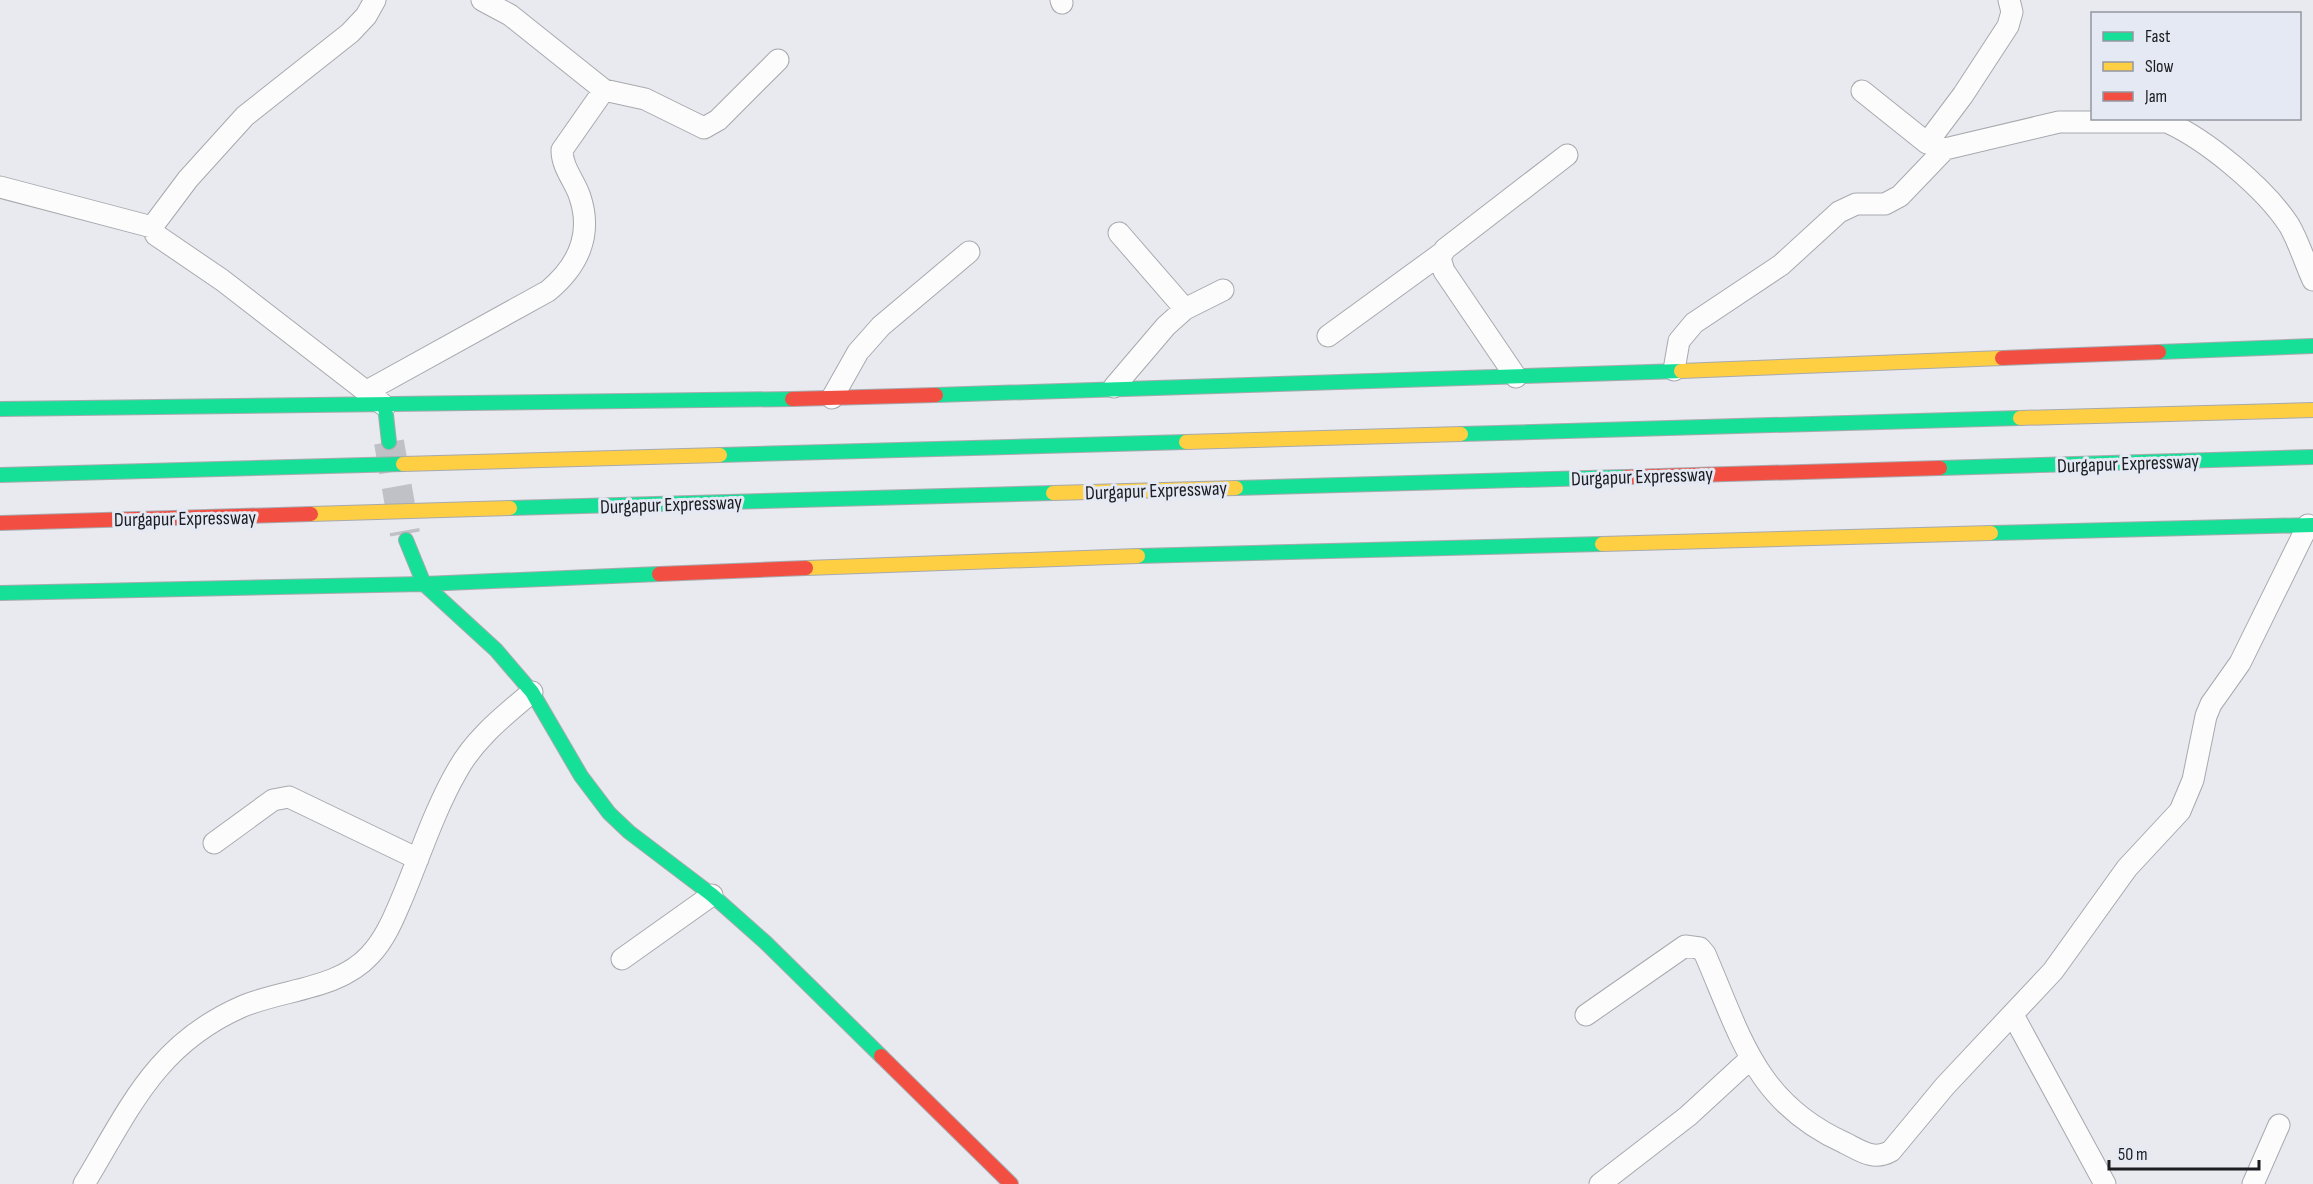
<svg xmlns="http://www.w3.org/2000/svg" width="2313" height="1184" font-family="'Sofia Sans Condensed',sans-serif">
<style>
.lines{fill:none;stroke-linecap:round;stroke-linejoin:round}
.secondary-tunnel{stroke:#bfc1c7;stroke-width:30;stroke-dasharray:30 15;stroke-linecap:butt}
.street-casing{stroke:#a7a9ad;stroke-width:23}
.fast-casing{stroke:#a7a9ad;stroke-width:16}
.slow-casing{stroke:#a7a9ad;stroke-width:16}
.jam-casing{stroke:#a7a9ad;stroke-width:16}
.street{stroke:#fcfcfd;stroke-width:21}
.fast{stroke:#16e098;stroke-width:14}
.slow{stroke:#ffcf43;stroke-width:14}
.jam{stroke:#f24e42;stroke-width:14}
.labels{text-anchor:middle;stroke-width:6;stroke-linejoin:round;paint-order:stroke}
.street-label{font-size:20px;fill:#1c1d21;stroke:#e4e9f4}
</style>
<rect width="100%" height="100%" fill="#e8eaf0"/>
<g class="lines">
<path class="secondary-tunnel" d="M389 442 405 534"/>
<g class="street-casing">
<path id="street" d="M482 0 510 15 604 90 645 99 704 128 718 120 778 60
M1061 0 1062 3
M1862 91 1927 143 1945 149 2059 122H2167C2207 140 2265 188 2289 225 2299 242 2305 263 2313 280
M1927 143 1963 95 2008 26 2012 12 2009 0
M0 187 152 227 156 235 222 280 385 406
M152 227 188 179 245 116 350 33 366 16 375 0
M1119 233 1185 309
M1328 336 1442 253
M1674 370 1679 341 1694 323 1781 265 1839 212 1856 204H1885L1900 196 1945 149
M1516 377 1444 271 1440 258 1445 249 1567 155
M1114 387 1166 326 1185 309 1223 290
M367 391 548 291C577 267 593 236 580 197 575 181 562 168 562 150L604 90
M832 398 858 352 881 326 969 252
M214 843 273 800 289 797 418 859
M622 959 712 895
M1586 1015 1685 946 1700 948 1705 954C1741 1037 1756 1103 1845 1143 1861 1151 1874 1161 1891 1151L1945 1086 2053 971 2127 868 2180 811 2193 780 2206 716 2211 704 2240 663 2308 525
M2013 1015 2105 1184
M84 1184C129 1110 155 1045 241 1007 282 989 338 990 370 955 386 938 394 917 403 896 420 855 435 809 457 771 475 738 505 715 532 692
M1600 1184 1688 1116 1750 1059
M2253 1184 2279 1125"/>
</g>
<g class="fast-casing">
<path id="fast" d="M2159 352 2313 346
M936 395 1681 371
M385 406 389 442
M0 409 792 399
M1461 434 2020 418
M720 455 1186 442
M1940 468 2313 457
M0 475 403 464
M1236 488 1626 477
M510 508 1053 493
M1991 533 2313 525
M406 540 424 584 496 650 532 692 581 776 609 813 629 832 712 895 765 942 881 1056
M1138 556 1602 544
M0 593 424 584 659 574"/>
</g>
<g class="slow-casing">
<path id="slow" d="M1681 371 2002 358
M2020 418 2313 410
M1186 442 1461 434
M403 464 720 455
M1053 493 1236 488
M311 514 510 508
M1602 544 1991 533
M806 568 1138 556"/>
</g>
<g class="jam-casing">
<path id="jam" d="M2002 358 2159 352
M792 399 936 395
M1626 477 1940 468
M0 523 311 514
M659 574 806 568
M881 1056 1011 1184"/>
</g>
<use href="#street" class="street"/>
<use href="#fast" class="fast"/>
<use href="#slow" class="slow"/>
<use href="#jam" class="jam"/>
</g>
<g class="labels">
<g class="street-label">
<text transform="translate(2128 463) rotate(-2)" y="7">Durgapur Expressway</text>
<text transform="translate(1642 476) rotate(-2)" y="7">Durgapur Expressway</text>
<text transform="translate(1156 490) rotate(-2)" y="7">Durgapur Expressway</text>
<text transform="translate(671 504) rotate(-2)" y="7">Durgapur Expressway</text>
<text transform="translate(185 518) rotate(-1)" y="7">Durgapur Expressway</text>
</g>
</g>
<rect x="2091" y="12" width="210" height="108" fill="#e4e9f4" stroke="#9497a0" stroke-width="1.5"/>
<rect x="2103" y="32" width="30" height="9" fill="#16e098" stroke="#9497a0" stroke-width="1.5"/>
<text x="2145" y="42" font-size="18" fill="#1c1d21">Fast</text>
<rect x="2103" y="62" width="30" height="9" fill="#ffcf43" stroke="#9497a0" stroke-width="1.5"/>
<text x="2145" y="72" font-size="18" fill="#1c1d21">Slow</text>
<rect x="2103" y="92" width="30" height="9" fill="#f24e42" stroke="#9497a0" stroke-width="1.5"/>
<text x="2145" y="102" font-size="18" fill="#1c1d21">Jam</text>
<path d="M2109 1160v9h150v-9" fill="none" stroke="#1c1d21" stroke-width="3"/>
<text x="2118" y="1160" font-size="18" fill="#1c1d21" stroke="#e4e9f4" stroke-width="4.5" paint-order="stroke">50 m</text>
</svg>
